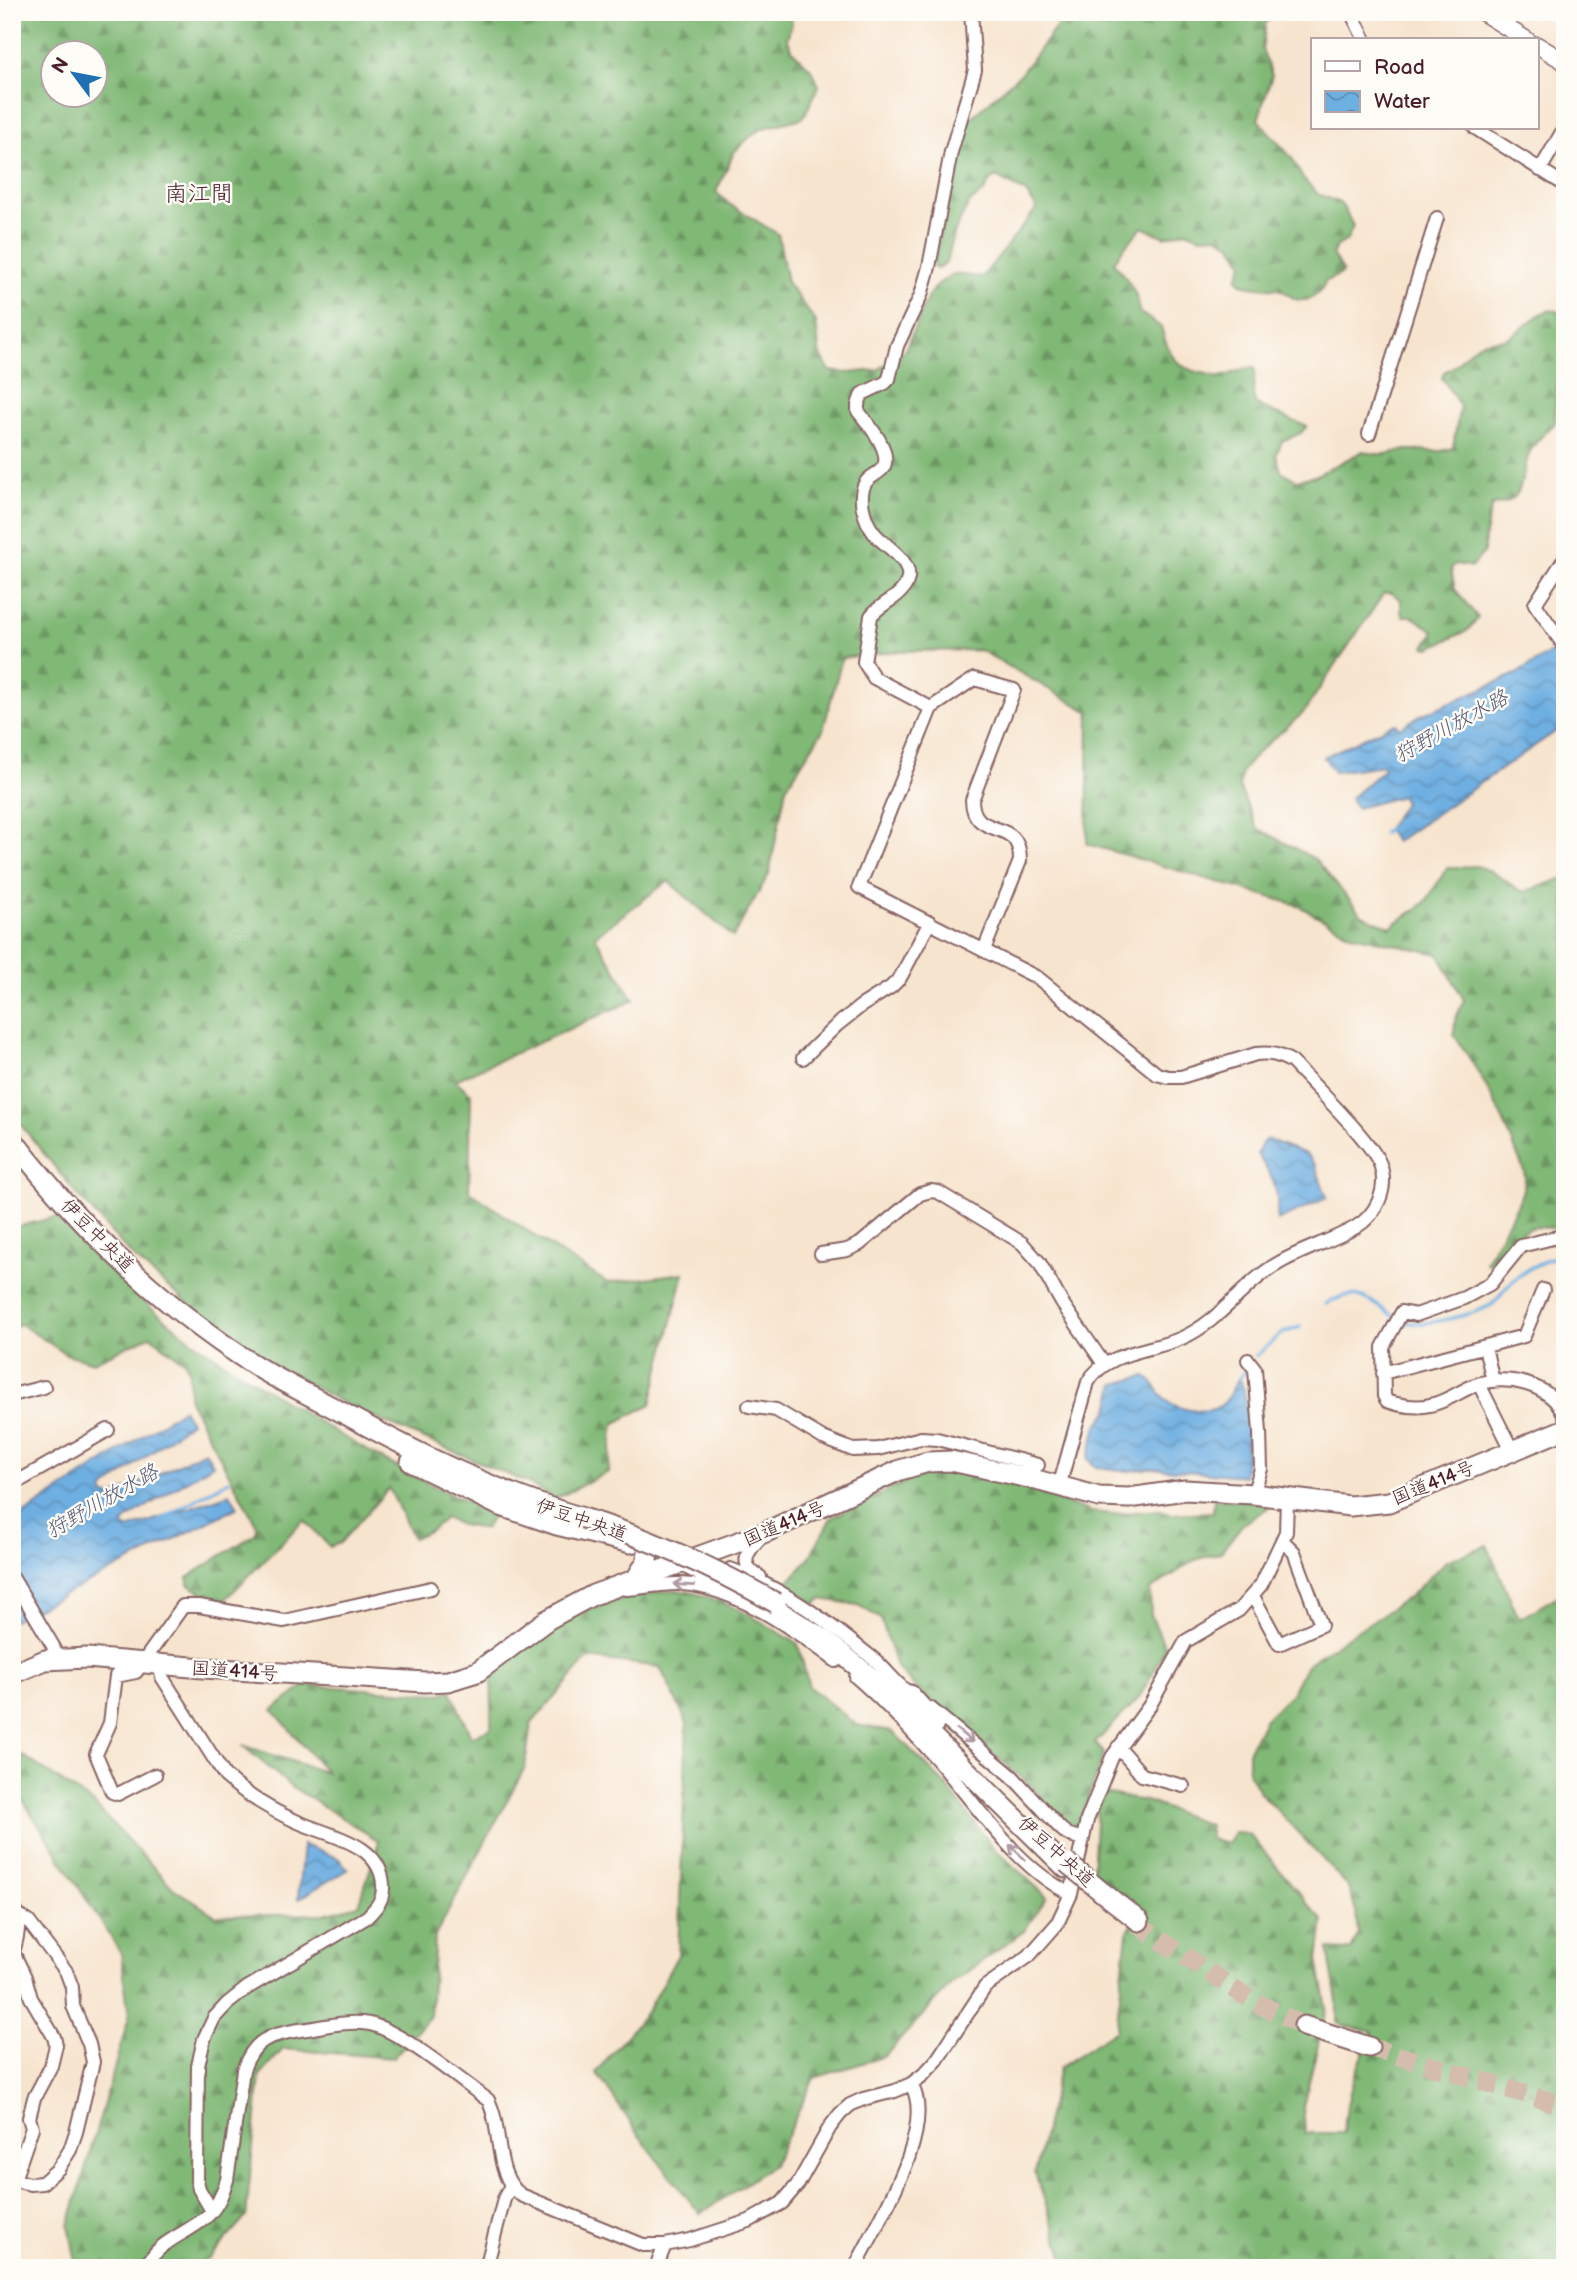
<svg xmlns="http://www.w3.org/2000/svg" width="1577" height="2280" font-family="'Balsamiq Sans','Klee One',sans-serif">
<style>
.forest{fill:url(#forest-firs);stroke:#656c50;stroke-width:2;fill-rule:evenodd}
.water{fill:url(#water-waves);stroke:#5c6786;stroke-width:2}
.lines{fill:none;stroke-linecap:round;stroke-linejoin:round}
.stream{stroke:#6eafe2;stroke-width:3.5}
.highway-tunnel{stroke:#d4bdad;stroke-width:19;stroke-dasharray:19 10;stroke-linecap:butt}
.minor-casing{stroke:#876464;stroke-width:16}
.major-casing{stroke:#876464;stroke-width:19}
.highway-casing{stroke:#876464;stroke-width:23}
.minor{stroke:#fff;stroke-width:12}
.major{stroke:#fff;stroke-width:16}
.highway{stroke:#fff;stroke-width:19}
.highway-bridge-casing{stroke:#876464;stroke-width:23;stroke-linecap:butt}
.highway-bridge{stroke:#fff;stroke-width:19}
.oneway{stroke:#ae9aa0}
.labels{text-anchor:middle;stroke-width:5;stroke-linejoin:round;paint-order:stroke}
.street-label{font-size:19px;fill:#4a1f2b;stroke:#fdfcf7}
.water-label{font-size:21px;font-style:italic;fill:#585974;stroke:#fdfcf7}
.quarter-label{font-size:23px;fill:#4a1f2b;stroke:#fdfcf7}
</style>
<defs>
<pattern id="forest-firs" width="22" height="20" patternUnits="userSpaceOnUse" patternTransform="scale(1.75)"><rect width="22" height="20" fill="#80b876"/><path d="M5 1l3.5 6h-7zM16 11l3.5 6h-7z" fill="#6b9561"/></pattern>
<pattern id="water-waves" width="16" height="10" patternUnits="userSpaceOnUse" patternTransform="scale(1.75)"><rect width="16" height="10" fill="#6eafe2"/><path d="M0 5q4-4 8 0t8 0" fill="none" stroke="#5c8eb7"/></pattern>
</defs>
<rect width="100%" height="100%" fill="#fdfcf7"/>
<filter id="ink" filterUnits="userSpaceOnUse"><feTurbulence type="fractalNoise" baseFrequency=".0143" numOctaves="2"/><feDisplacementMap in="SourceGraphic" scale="14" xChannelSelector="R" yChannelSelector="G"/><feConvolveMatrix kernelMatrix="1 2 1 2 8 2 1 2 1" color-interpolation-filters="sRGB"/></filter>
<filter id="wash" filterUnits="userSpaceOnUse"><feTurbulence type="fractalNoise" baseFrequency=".00686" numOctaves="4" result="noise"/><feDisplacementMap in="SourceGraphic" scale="28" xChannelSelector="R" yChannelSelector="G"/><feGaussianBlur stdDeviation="1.57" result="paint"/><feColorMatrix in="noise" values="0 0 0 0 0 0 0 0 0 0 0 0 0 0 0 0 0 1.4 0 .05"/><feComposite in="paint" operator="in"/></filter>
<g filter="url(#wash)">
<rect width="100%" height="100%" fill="#f7e4ce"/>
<path class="forest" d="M12 12H789L792 22 787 39 793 51 812 70 819 86 803 118 764 128 753 134 734 152 716 192 729 204 778 234 787 282 816 322 819 352 830 371 847 373 878 370 905 350 929 294 941 282 953 274 982 277 1037 208 1025 192 996 177 990 181 983 193 969 203 956 229 946 263 937 269 933 267 961 133 972 117 1021 73 1068 12H1281L1266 22 1262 49 1272 75 1258 120 1292 158 1303 179 1318 194 1341 203 1353 226 1347 240 1336 247 1332 254 1343 271 1339 275 1326 281C1320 294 1311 303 1295 299 1290 297 1286 291 1280 290 1266 285 1248 291 1237 279L1243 263 1231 244 1217 236 1201 237 1185 231 1165 237 1142 227 1121 251 1114 263C1127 279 1138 291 1139 312L1161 327C1168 353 1174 368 1202 373 1209 374 1217 378 1224 376 1235 374 1243 366 1255 368L1253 394 1256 405C1274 410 1287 421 1306 425L1307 426 1301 433 1282 441 1276 455 1281 471 1296 480 1315 476 1363 451C1386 458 1386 452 1408 450 1426 449 1435 455 1453 448L1460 406 1442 378 1444 372C1459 366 1461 356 1473 348 1488 337 1489 342 1504 339 1523 335 1546 295 1565 317V373L1557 379 1555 423C1548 431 1537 439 1532 448 1518 472 1529 505 1492 505L1485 534 1484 552 1472 567 1455 564 1451 569 1455 589 1478 618 1467 631 1430 648 1425 647 1434 631 1411 616H1403L1401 611V600L1392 593H1384L1303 713 1258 752 1242 771 1239 787 1257 828 1315 859 1362 915 1390 927C1401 918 1415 912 1424 903 1428 900 1442 875 1447 868L1476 866 1490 871 1523 892 1565 878V1227C1554 1229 1546 1227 1536 1227 1518 1228 1503 1251 1491 1263L1486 1262C1497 1235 1522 1208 1525 1179 1526 1172 1520 1161 1517 1154 1501 1111 1481 1073 1454 1035L1455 1020 1464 1000 1438 954 1353 935 1297 905 1087 844 1089 712 980 650 899 651 842 658 823 730 786 788 769 874 733 937 668 881 595 936 634 1000 455 1080 471 1094 469 1191 563 1255 608 1283 684 1273 651 1404 614 1424 608 1472 555 1499 528 1483 354 1409 273 1365 206 1319 135 1259 75 1192 12 1114ZM52 52H94V94H52Z
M56 1217C96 1257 136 1297 181 1332 215 1358 252 1380 288 1403 354 1444 421 1484 494 1513L485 1529 461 1525 445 1518 431 1530 413 1538 389 1488 340 1543 330 1547 304 1520 221 1604 189 1585 187 1578 256 1533 257 1526 189 1400V1369L185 1362 150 1336 93 1362 66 1354 20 1324 12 1328V1228Z
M938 1471H949L1011 1484 1092 1512 1114 1514 1160 1510 1172 1514 1213 1512 1214 1499 1260 1502 1268 1508 1243 1524 1221 1552 1195 1560 1150 1590 1151 1616 1166 1649 1139 1698 1095 1743 1104 1753 1079 1824 1072 1827 1062 1821 1030 1785 915 1687 896 1667 881 1619 858 1605 821 1599 815 1604 786 1584 808 1560 831 1518 910 1480Z
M1487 1545 1519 1619 1565 1592V2268H1052L1065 2260 1035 2173 1059 2068 1116 2030 1127 1933 1140 1913 1124 1896 1093 1871 1097 1808 1104 1793 1149 1802 1209 1825 1210 1839 1229 1843 1234 1833 1249 1834 1323 1921 1318 1960 1327 2008 1303 2106 1305 2133H1344C1346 2092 1357 2068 1373 2032L1345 2026 1337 2022V2001L1328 1949 1351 1950 1358 1935 1356 1911 1347 1885 1259 1791 1248 1772V1752L1264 1720 1291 1694 1307 1664 1410 1596 1446 1561Z
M677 1590C723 1596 759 1620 798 1644L809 1687 857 1725 892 1731 944 1783 993 1847 1047 1897 1024 1931 951 1984 885 2056 814 2078 773 2165 700 2214 641 2138 596 2072 647 2011 678 1955 687 1723 660 1667 588 1658 531 1724 525 1767 435 1936 430 2016 393 2058 283 2049 260 2075 246 2217 209 2259 186 2268H77L69 2225 129 2017 121 1953 17 1791 22 1755 93 1803 173 1888 216 1916 324 1914 359 1905 379 1841 292 1787 242 1745 327 1773 273 1710 306 1685 439 1694 451 1691 471 1737 491 1728 492 1674C514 1657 537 1635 562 1622 596 1604 639 1594 677 1590Z"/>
<path class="water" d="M1565 644V725L1395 842 1387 829 1404 803 1402 796 1356 808 1350 799 1384 769 1383 765 1334 772 1324 757 1391 725 1396 724 1400 728 1419 716 1516 674Z
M1267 1139 1306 1154 1315 1165 1327 1198 1277 1221C1279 1188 1275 1181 1257 1154L1263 1142Z
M1145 1376C1154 1381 1157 1390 1163 1397 1175 1411 1211 1417 1225 1402 1230 1396 1234 1385 1239 1378 1251 1395 1247 1454 1244 1476L1151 1468 1129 1471 1096 1467 1088 1459 1097 1426 1109 1410 1115 1384Z
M183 1409 190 1422 104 1489 103 1494 112 1497 205 1451 213 1464 127 1519 123 1524 124 1528 128 1529 230 1494 238 1507 12 1621V1522Z
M303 1845 338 1858 348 1869 298 1899Z"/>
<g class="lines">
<path class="stream" d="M1383 833 1391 827
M1326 1304C1358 1285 1367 1300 1395 1317
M1402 1321C1418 1329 1475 1314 1491 1305 1497 1302 1500 1294 1505 1289 1521 1271 1541 1260 1565 1255
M1256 1356 1281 1334 1300 1327
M1239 1378 1249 1367
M160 1520 228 1481"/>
</g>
</g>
<g filter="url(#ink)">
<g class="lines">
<path class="highway-tunnel" d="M1136 1924 1253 2001 1304 2026
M1369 2047 1565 2106"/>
<g class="minor-casing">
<path id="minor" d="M1351 12 1365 40
M1475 128 1565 185
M1540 170 1565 127
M1369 434 1437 218
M1565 558 1535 604 1565 647
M931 708 874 678 864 662 871 616C881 602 904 598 908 578 911 559 884 546 874 533 864 520 857 496 866 482 872 474 883 473 885 463 888 446 868 424 858 411V405L862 394 885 383 889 379 897 346 921 295 929 267 951 152 975 70 971 12
M984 950 1020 861C1021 815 973 842 972 800L1014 690 974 679 931 708 859 887 1038 978 1157 1074 1168 1077H1181L1256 1054C1270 1052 1280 1055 1292 1062 1311 1083 1375 1144 1381 1167 1388 1190 1376 1215 1356 1227 1332 1241 1303 1249 1279 1263 1243 1283 1221 1321 1182 1338 1153 1351 1106 1351 1088 1382L1059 1487
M803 1058 837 1025 861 1006 891 987 900 978 930 922
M1565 1235 1521 1246 1490 1284 1464 1298 1416 1315 1402 1312 1383 1347 1384 1396 1387 1401C1400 1406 1417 1408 1430 1405 1446 1402 1460 1391 1475 1385 1506 1374 1551 1383 1565 1416
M821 1254 847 1250 860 1244 920 1194 931 1191 938 1192 1022 1243 1039 1262 1062 1303 1104 1364
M1485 1347 1493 1381
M1248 1360 1255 1369 1260 1432 1261 1469 1253 1494
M1383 1373 1524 1336 1543 1290
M1479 1384 1512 1450
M12 1395 44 1387
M749 1406 776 1410 823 1438 853 1450 878 1449 921 1438 937 1439 1038 1465
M12 1485 108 1430
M689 1569 729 1590
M730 1569C784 1588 832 1625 876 1661 889 1673 900 1688 915 1698
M12 1577 53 1646 56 1658
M760 1577C738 1564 746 1553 761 1537
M626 1589C644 1588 662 1583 681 1584 733 1586 795 1630 836 1661
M1253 1596 1279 1644 1321 1625 1294 1552 1283 1541
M159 1664 162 1677 225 1776C245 1794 273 1811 298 1822 329 1836 381 1843 383 1885 384 1899 377 1907 367 1917L247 1988 227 2004 214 2018 204 2039 198 2066 197 2180 199 2189 212 2211
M856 1677C884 1701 910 1729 935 1757 975 1802 1016 1868 1071 1894
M930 1708 1012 1776 1060 1828 1067 1834 1082 1839
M1118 1747 1142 1775 1183 1786
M155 1775 118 1794 112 1792 96 1754 110 1723 116 1676 136 1672 183 1606H199L284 1621 431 1588
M12 1902C21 1920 19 1933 13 1952L25 1977 31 1998 54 2037 56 2045 51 2066 34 2098 29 2118 32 2128 14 2180 30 2184 42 2183 58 2169 70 2150 76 2132 93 2062 89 2044 73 2006 72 1987 66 1971 28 1921 18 1915
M145 2268C160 2239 182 2237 205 2218 217 2208 222 2195 227 2180L243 2070C254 2039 269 2035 300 2030 322 2027 348 2020 370 2024 401 2031 460 2080 488 2100 503 2128 493 2175 521 2195L643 2245H665L690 2240 749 2221 782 2203 798 2184 830 2127 840 2114 850 2105 863 2099 895 2091 911 2084 923 2075 937 2060 985 1987 1029 1956 1057 1924 1071 1894 1087 1820 1112 1757 1150 1705 1186 1641 1239 1610 1261 1585 1286 1532 1287 1499
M486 2268 504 2199 510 2187
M656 2268 665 2245
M855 2268C876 2224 938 2130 911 2084"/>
</g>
<g class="major-casing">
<path id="major" d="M1482 12 1527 40
M1537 45 1565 62"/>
</g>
<g class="highway-casing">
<path id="highway" d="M12 1139C80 1227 163 1307 256 1366 285 1384 316 1398 345 1414 422 1456 500 1494 583 1518
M411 1462 498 1505 557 1525 631 1543
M636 1579 647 1561 648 1550
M774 1608 825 1640 879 1684 1066 1868
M12 1674 45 1660 87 1658 203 1668 425 1682 448 1681 477 1672 547 1620 593 1595 766 1532 900 1470 928 1462 951 1461 1029 1478 1099 1497 1129 1498 1185 1490 1253 1494 1350 1506 1389 1502 1565 1429
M910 1695 935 1723
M1102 1892 1139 1921
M1304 2026 1369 2047"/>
</g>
<use href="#minor" class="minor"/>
<use href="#major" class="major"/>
<use href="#highway" class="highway"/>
<g class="highway-bridge-casing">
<path id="highway-bridge" d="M583 1518C648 1538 718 1570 776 1603
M1067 1863 1102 1892"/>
</g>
<use href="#highway-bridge" class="highway-bridge"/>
</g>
<defs><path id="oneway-shaft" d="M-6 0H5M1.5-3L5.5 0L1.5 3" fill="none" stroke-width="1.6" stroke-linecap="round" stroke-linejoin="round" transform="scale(1.75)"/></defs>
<g class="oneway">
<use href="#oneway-shaft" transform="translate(684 1585) rotate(-177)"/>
<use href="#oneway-shaft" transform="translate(965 1736) rotate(40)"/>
<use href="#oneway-shaft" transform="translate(1017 1852) rotate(-137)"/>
</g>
</g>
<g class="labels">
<g class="street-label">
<text transform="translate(98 1235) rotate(45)" y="7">伊豆中央道</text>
<text transform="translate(1433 1482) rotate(-22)" y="7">国道414号</text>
<text transform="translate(582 1519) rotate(19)" y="7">伊豆中央道</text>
<text transform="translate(784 1523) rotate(-23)" y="7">国道414号</text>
<text transform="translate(235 1670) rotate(4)" y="7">国道414号</text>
<text transform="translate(1057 1851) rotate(42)" y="7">伊豆中央道</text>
</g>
<g class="water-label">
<text transform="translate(1451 726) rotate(-29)" y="7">狩野川放水路</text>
<text transform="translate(102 1501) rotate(-30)" y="7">狩野川放水路</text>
</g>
<g class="quarter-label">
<text x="199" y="201">南江間</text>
</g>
</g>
<rect width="1577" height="2280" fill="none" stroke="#fdfcf7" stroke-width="42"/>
<rect x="1311" y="38" width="228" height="91" fill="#fdfcf7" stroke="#b5a4a5" stroke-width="2"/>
<rect x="1325" y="61" width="35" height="10" fill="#ffffff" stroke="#b5a4a5" stroke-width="2"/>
<text x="1374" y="74" font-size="21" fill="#4a1f2b">Road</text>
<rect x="1325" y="91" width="35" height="21" fill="url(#water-waves)" stroke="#b5a4a5" stroke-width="2"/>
<text x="1374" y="108" font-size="21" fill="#4a1f2b">Water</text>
<g transform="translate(74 74) rotate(302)"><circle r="33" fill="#fdfcf7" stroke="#b5a4a5" stroke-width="2"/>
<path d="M0-5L12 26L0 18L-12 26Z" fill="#1f6fb2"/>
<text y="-10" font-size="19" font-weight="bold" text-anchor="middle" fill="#4a1f2b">N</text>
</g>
</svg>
